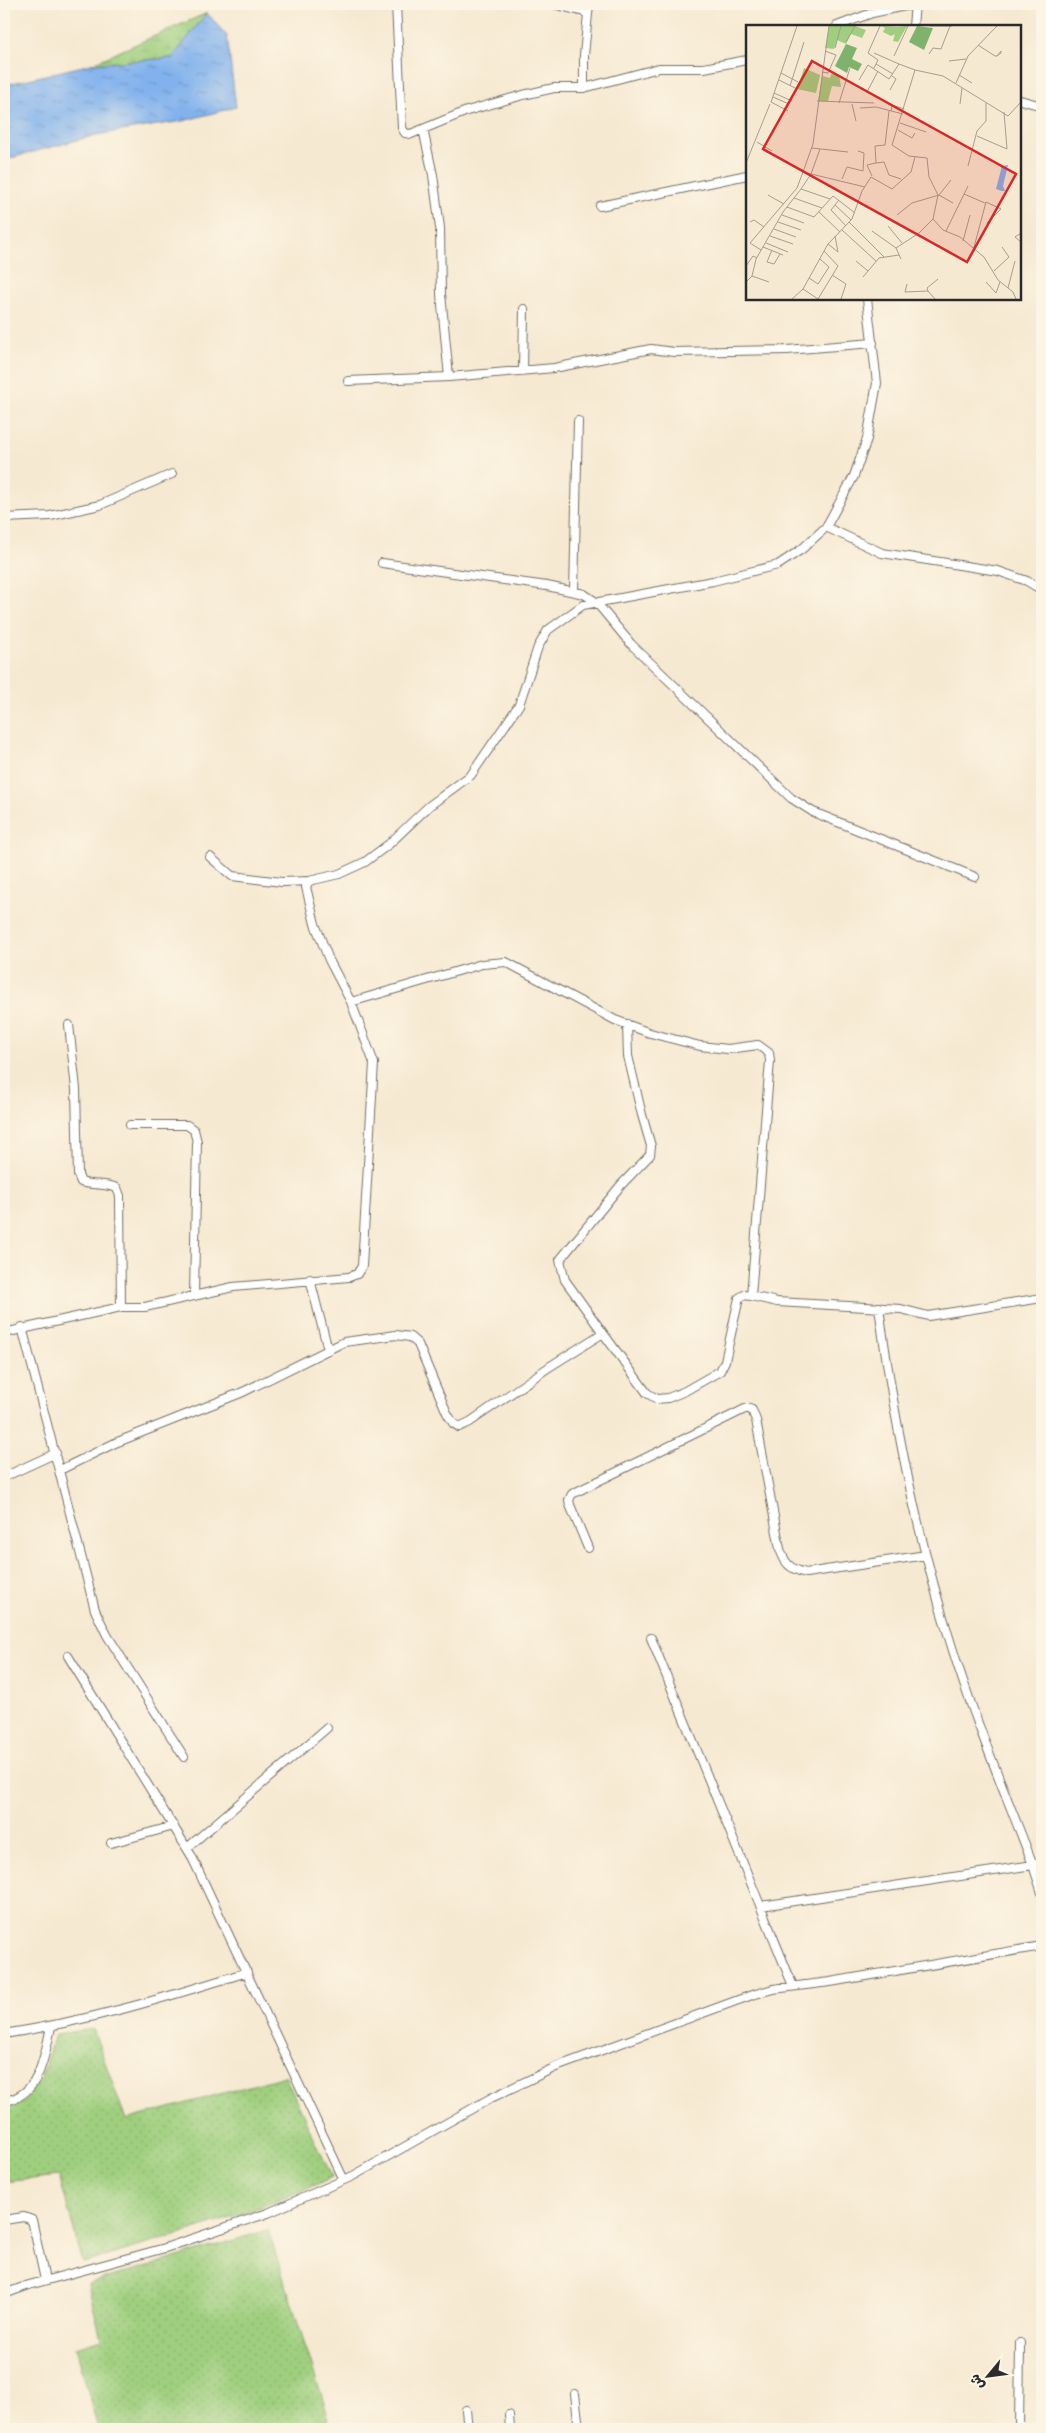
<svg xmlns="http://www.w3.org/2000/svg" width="1046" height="2433" font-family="Itim,'Playpen Sans Arabic',sans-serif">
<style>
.grass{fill:url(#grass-dots);stroke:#657d54}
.wetland{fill:url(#wetland-marsh);stroke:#657d54}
.water{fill:url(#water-ripples);stroke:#566e8c}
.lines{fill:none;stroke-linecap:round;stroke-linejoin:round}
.minor-casing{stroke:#726e65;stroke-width:10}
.minor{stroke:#fff;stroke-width:8}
.inset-road{fill:none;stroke:#a59d8f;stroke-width:1}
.view{fill:#d62828;fill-opacity:0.15;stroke:#d62828;stroke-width:2.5}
.inset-edge{fill:none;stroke:#2b2b2b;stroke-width:2.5}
</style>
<defs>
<pattern id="grass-dots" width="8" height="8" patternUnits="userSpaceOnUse" patternTransform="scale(1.25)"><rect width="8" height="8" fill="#9fcf7e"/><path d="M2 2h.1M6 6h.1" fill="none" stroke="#89b26d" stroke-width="1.8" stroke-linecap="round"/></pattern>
<pattern id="wetland-marsh" width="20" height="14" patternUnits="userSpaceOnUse" patternTransform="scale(1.25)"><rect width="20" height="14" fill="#9fcf7e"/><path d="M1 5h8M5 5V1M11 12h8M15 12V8" fill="none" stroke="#89b26d"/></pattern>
<pattern id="water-ripples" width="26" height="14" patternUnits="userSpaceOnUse" patternTransform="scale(1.25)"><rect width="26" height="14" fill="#82b2ed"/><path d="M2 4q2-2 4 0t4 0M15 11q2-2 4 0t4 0" fill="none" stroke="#6b91c0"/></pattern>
</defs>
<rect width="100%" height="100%" fill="#fcf5e5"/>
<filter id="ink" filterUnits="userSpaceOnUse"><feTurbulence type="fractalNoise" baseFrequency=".02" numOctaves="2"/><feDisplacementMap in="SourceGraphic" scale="10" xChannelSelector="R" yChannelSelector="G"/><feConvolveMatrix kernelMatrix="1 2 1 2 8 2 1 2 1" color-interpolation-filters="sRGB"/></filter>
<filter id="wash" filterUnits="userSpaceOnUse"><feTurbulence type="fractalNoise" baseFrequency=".0096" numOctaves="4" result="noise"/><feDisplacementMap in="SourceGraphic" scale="20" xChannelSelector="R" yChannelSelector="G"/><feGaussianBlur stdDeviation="1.12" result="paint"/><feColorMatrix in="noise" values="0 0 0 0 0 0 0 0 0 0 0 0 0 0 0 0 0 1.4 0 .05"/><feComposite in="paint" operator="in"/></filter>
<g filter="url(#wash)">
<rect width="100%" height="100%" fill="#f6e9d1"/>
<path class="grass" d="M93 2029 126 2120 285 2076 332 2177C253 2215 168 2238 83 2263L59 2176 4 2182V2107L22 2104 40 2080 55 2034Z
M268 2230 329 2419 280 2429H98L76 2347 101 2339 88 2284Z"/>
<path class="wetland" d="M207 13 172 58 91 64Z"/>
<path class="water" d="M207 13 227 36 236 107 183 121 96 135 4 160V85L91 64 172 58Z"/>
</g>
<g filter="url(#ink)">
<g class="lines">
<g class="minor-casing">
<path id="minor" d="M396 4 402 128 405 133 411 134 467 111 523 95 554 88H584L659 68H704L747 60
M553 4 588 13
M837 26 872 13 915 4
M913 26 915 4
M584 88V55L589 4
M1020 100 1042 106
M423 129 433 175 440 228 441 294 449 377
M600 206 747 175
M523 371 524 309
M348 381 449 377 554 368 651 349 674 352 787 350 873 343
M4 518 50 516 100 505 172 474
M826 527 882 553 998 571 1027 581 1042 590
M382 563 547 586 584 594 596 602 631 644 791 798 813 812 975 877
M574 592 578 421
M210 857 232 876 282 882 309 881
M351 1002 482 964 506 962 615 1020 650 1033 700 1046 728 1049 758 1045 769 1053 770 1061 751 1296 777 1302 901 1309 928 1316 1042 1298
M69 1025 76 1089 78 1175 81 1182C93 1186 105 1183 117 1188L120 1196 121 1307
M130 1125H187L194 1130 197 1142 194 1295
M310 1279 328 1350
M22 1327 95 1610 107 1635 184 1757
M4 1333 121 1307H145L233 1287 349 1277 357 1274 362 1266 374 1063 351 1002 329 960 315 924 306 887 309 881 339 874 365 862 389 844 429 806 471 775 519 705 538 647 548 630 583 605 713 581 778 565 802 549 826 527 854 476 867 439 877 383 867 299
M603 1333 565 1280 560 1260 621 1185 650 1155 651 1146 642 1115 628 1056 627 1024
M60 1470 115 1443 243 1392 344 1342 396 1335 410 1337 418 1344 447 1413 453 1423 459 1427 470 1422 549 1367 603 1333 647 1393 657 1399 668 1398 685 1391 720 1371 725 1361 739 1298 744 1295 751 1296
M4 1477 56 1453
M588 1548 570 1505 569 1500 572 1494 747 1408 752 1410 756 1420 780 1549C785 1564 790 1569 806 1573L926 1555
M651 1638 793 1986
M68 1656 191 1855 344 2180
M111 1843 174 1826
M187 1848 327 1728
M1042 1862 1033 1865 1042 1893
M761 1906 1033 1865C1005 1792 974 1719 951 1644 917 1535 894 1421 879 1307
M4 2034C89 2021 165 1998 247 1972
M4 2101C40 2096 44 2057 51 2027
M4 2220 24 2217 32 2220 45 2280
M4 2294 29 2285 165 2248 268 2213 353 2176 491 2098 556 2067 752 1995 773 1989 830 1982 1042 1946
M575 2394 579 2429
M466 2410 468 2429
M509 2415 510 2429
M1019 2429 1020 2343"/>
</g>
<use href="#minor" class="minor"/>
</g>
</g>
<g transform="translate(746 25)">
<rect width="275" height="275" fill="#f6e9d1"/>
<path d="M83 1H109L120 5 116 13 105 9 100 19 91 15 88 24 79 23ZM135 1 152 2 161 1 152 17 147 16 149 9 145 11 137 7 139 3ZM58 43 74 50 70 68 51 64ZM86 48 93 50 95 62 86 61 82 76H72L76 51 84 53Z" fill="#9fcf7e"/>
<path d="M171 1 187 3 178 25 163 17ZM100 19 111 23 106 34 116 39 112 46 103 42 101 48 89 41Z" fill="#7fb26d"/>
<path d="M262 140 257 161 259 166H256L250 164 256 141Z" fill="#82b2ed"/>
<path class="inset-road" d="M83 1 67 119 57 147 65 149 55 164 84 174M184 1H206M100 17 109 1M232 20 249 31H251L255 28V26L251 31M89 23 95 1M128 28 153 39M183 29 187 23 195 24 204 1M148 31 162 1M203 36 220 34M130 39 147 49M128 43 132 35 122 28 134 1M76 47 82 48 90 30 79 26M35 48 52 57M213 50 226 58M33 55 51 64M113 55 122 40 143 54 153 39 169 45M210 58 222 31 251 1M44 61 58 17M144 65 150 54 146 51M121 67 132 46M28 68 46 76M27 72 43 79M71 76 128 78M93 78 104 43M106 79 110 96M214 79 216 63M114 83 130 82 157 89M42 86 25 77 51 1M145 86 146 80 158 84M154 98 180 107M152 105 166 113 169 108M231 111 261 124 258 87M11 117 26 126M66 123 102 127M74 124 65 149 119 162M0 138 24 79M130 138 138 137 143 150 155 154M222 141 231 106 240 96V78M126 151 121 140 130 138 129 121 139 120 143 86M96 154 101 142 117 146 118 128 112 126M218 169 239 178M22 170 38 179M193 170 207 178M48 173 76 183M93 175 85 185 100 201M89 180 105 195M41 182 68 192 87 171 109 188M73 187 94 207M36 190 58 198M151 190 166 178 193 170 205 155M4 197 8 195 18 202M32 197 55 205M103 197 138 232M142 201 156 218M28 204 50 212M96 205 130 236M126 206 150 223M200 206 222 161M275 208 269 212 275 217M24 211 47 219M217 216 224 190M20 218 42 227M82 219 92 227 89 211M17 222 37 230M15 225 4 218 51 163 57 147M26 225 21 237 28 239 34 229M227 226 240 177 255 184 241 198M155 234 150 223 173 208 187 194M110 236 122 246M0 241 7 231 11 233M248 246 263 232 256 222M86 250 100 259 95 274M6 251 23 257M117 252 133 233 153 230M63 253 72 259 83 242 74 234M0 257 6 251 10 234 37 187 55 164M240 257 250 268 254 257M161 259 159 267 182 266 189 274M262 263 269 236M57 264 72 274M182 266 181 263 192 254M46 274 57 264 82 219 106 194 116 166 125 152 146 164 165 147 169 132M72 274 92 241 78 226M270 274 267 267 252 255 238 232 214 212 197 205 187 194 192 170 183 152 181 133 163 131 146 120 169 45 197 51 262 91 275 77"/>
<path class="view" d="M66 36 270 149 221 237 17 124Z"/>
<rect width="275" height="275" class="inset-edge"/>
</g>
<rect width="1046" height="2433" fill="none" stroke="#fcf5e5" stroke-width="20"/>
<g transform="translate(988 2376) rotate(241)" stroke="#fcf5e5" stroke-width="4" paint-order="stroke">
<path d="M0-4L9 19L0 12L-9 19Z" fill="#2b2b2b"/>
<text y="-8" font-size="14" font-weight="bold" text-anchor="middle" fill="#2b2b2b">ش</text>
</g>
</svg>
